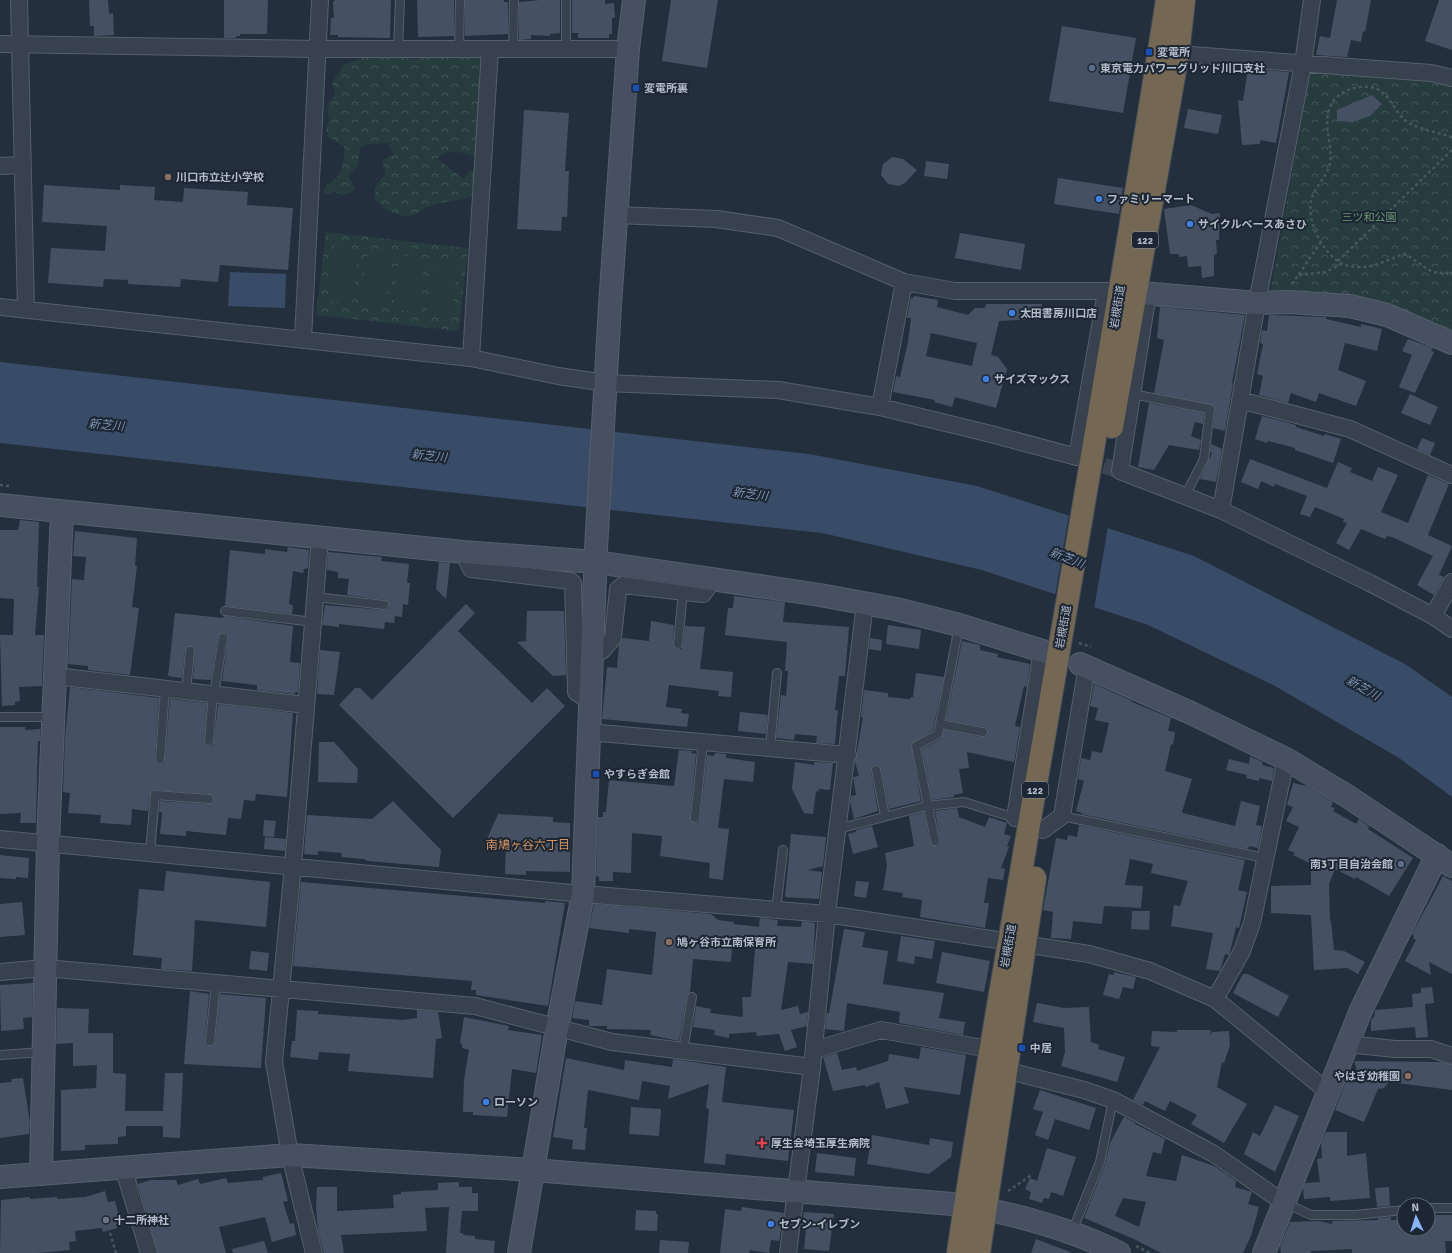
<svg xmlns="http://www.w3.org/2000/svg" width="1452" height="1253" font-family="Signika,'Noto Sans JP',sans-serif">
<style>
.forest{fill:url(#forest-crowns)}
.pitch{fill:#263c3f}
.water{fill:#394c67}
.pier{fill:#242f3e}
.building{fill:#455162;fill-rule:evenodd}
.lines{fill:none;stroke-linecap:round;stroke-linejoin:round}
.street-tunnel{stroke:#3a4453;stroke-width:16;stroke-dasharray:16 8;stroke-linecap:butt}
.lane-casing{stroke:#565f6c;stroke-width:10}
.street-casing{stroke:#565f6c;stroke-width:18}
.secondary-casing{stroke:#565f6c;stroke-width:24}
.highway-casing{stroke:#434c59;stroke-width:24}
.path{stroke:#44595c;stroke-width:2.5;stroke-dasharray:3 3;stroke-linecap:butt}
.lane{stroke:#38414e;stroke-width:8}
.street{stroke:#38414e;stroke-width:16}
.secondary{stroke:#465061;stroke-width:22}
.highway{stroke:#746855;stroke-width:22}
.transit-dot{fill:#1a4fb4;stroke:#1d2633;stroke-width:1.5}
.service-dot{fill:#5c6f8a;stroke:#1d2633;stroke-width:1.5}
.education-dot{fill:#8d6e63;stroke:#1d2633;stroke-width:1.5}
.shop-dot{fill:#3f7fe0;stroke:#1d2633;stroke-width:1.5}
.health-dot{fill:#e0444e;stroke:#1d2633;stroke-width:1.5}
.worship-dot{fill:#6b7280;stroke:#1d2633;stroke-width:1.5}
.labels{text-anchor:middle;stroke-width:4;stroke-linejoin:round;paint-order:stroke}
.shield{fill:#1d2633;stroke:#878f9c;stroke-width:1}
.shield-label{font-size:10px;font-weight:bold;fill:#b4bcc9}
.poi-label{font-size:11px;font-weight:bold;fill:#b4bcc9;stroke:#1d2633;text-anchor:start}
.park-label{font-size:11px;fill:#6b9a76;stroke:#1d2633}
.street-label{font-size:11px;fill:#b4bcc9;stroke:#1d2633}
.water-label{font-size:12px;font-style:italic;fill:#7c92b1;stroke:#1d2633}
.neighbourhood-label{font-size:12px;fill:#d59563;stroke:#1d2633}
</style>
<defs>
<pattern id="forest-crowns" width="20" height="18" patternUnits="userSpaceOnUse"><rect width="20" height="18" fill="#263c3f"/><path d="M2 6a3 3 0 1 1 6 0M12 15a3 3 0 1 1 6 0" fill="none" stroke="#435659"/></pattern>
</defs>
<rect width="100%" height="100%" fill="#242f3e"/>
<path class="forest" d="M373 55 415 59 433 56H481C486 68 486 84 477 94L483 103 479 152 474 156C458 152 450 148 437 159L464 179 469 171 479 172 475 196C460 200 442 202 427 207 422 209 419 214 414 215 399 219 382 209 374 198L376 185 386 174 382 161 393 154 389 143 368 144 360 148 358 166 348 176 355 188 351 193 341 195 334 191 328 195 323 192C328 181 329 185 336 178 344 170 344 156 344 146L328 137 326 129 329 120 327 104 333 98 335 92 332 83 344 64Z
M1310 73 1428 80 1452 85V336L1270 294Z
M326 232 468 248 459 331 316 315Z"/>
<path class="pitch" d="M334 246 359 250 352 304 327 300Z
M368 251 392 254 385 308 360 305Z
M400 255 425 258 418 312 393 309Z
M433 260 458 263 451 317 426 313Z"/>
<path class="water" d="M230 272 286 274 285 308 228 306Z
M0 362 809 454 977 486 1194 556 1405 664 1452 697V797L1399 758 1275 686 1148 625 982 570 822 533 0 443Z"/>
<path class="pier" d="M1069 514 1108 526 1094 609 1055 596Z"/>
<path class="building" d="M89 0H108L109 14 113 13 114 35 94 36V26H90Z
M224 0H268L267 34H240V36H236V38H224Z
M335 0H391L390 38 338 37V35H330L331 18H334L333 2Z
M417 0H454V36L418 37Z
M465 0H504V2H508V34L465 36Z
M540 0H560V33L550 34V36L531 35V39L519 40V2Z
M572 0H605V4L614 3 615 18H612V34H609V38H578V33H572Z
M671 0H718L707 68 662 61Z
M1337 0H1371L1365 32 1363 31 1361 42 1351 40 1347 57 1316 55 1320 36 1330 38Z
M1439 0H1452V50L1425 41Z
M1062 26 1136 38 1123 113 1049 101Z
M1248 69 1289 72 1276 143 1260 140V144L1242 145 1238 100 1243 101Z
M1372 95 1382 104 1370 116 1353 122 1337 121V110Z
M1188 109 1222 115 1218 134 1184 128Z
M524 110 569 113 565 171H569L567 217H562L561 231 517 229Z
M892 157 903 159 917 170 905 183 899 186 888 184 881 175 883 164Z
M926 161 949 164 947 179 924 176Z
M1058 178 1123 188 1119 214 1054 204Z
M44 185 120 190V185L155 187 154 200 183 202 184 188 248 192 247 205 293 208 288 270 220 265 218 282 181 279 180 287 128 284V280L104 279 103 287 48 283 51 248 105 251 107 226 42 222Z
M1191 205 1212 214 1220 213 1219 240H1216L1217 254 1214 255V276L1202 278 1201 266 1188 267 1187 256 1179 257V254H1170L1164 209Z
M960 233 1025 244 1021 270 955 258Z
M914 296 938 300 937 307 968 315 975 308H985L986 304H1042V319L999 321 991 355 998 357 1007 369 996 408 955 397 952 407 934 402 935 400 893 392 896 376 900 377 908 342 911 318H907L911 298H913ZM931 333 977 343 972 366 926 356Z
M1160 307 1245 315 1232 383H1233L1225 431 1213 428 1215 409 1213 405 1154 393 1164 340 1157 338Z
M1269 315 1326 317V319L1361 327V324L1382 329 1377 351 1345 343 1338 370 1366 381 1356 406 1319 393 1316 402 1291 393 1288 403 1259 395 1263 376 1257 374 1263 344 1260 343 1262 330 1267 331Z
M1408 339 1433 348 1431 351 1434 352 1415 393 1399 387 1412 355 1402 351Z
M1410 394 1438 407 1430 425 1401 413Z
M1149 403 1204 413 1203 424 1195 422 1191 436 1201 440 1199 450 1169 445 1154 470 1138 467Z
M1262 416 1296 425V427L1324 436 1325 434 1341 439 1333 463 1295 450V448L1268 441 1267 443 1255 439Z
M1422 438 1435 443 1430 455 1417 449Z
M1211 444 1222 449 1216 482 1200 479 1212 453 1210 452Z
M1250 459 1327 488 1338 462 1352 468 1350 472 1372 481 1378 467 1398 475 1381 512 1408 523 1428 475 1449 484 1428 535 1452 546 1439 575 1444 577 1434 595 1417 585 1433 556 1392 537 1387 536 1385 539 1361 529 1349 550 1336 543 1347 523 1343 522 1344 519 1315 507 1310 517 1300 514 1307 496 1275 484 1274 487 1261 481 1258 489 1241 482Z
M20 520 39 522 37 587H39L35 635H44L42 686 19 687 20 701 15 702V705L2 706 0 635H13L14 599 0 598V530H18Z
M75 531 137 538 135 566H137L132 607 139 608 130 675 88 670V666L68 664 72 579 84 580 86 557 73 556Z
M288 547 309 550 308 568 304 569 303 573 293 571 289 604 293 605 292 614 225 606 230 550 265 554V549L287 552Z
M328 552 382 557 381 561 409 564 407 583H410L408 605 403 604 402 617 395 616 394 623 385 622 384 629 339 624V627L322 625 325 605 383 610 388 609 389 605 385 600 347 595 349 579 338 578V572L327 570Z
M439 562 450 563 446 599 436 589Z
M734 596 785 602 783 622 849 627 845 676H839L835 710H838L835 744 816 743 817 736 795 734 794 740 776 738 781 695 786 696 788 671H785L787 642 725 635 728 608H733Z
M466 604 475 613 458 631 532 703 547 688 565 706 453 818 339 705 355 688H360L372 700Z
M527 611H564L566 675 553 676 517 642 526 641Z
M175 613 223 618 224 616 293 626 290 662 300 663 298 692H295V694L257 690V685L222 681 228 639 227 634 223 633 218 637 211 680 193 679 195 651 194 647 190 646 185 650 182 678 168 676Z
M651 621 674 625 673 644 677 649H681L683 645 685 626 705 627 700 669 733 672 731 697 718 696 719 691 669 685 666 707 682 709 681 713 689 714 687 727 602 719 607 667 617 668 619 645 623 638 649 641Z
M888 625 921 630 919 649 886 644Z
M870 638 882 640 881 651 869 649Z
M962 641 980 645V650L998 654 997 657 1030 664 1027 687 1024 686 1015 726 1020 727 1014 762 967 752 969 768 959 769 963 793 954 795V797L932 800 922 749 941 739 944 730 982 737 988 733V730L984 727 946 720Z
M320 650 340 652 334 695 317 694Z
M916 673 944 677 933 730 911 744 921 801 889 809 881 769 878 765H875L871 771 878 811 854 819 850 802 851 796 856 795 853 777 859 776 855 762 863 717H861L864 690 888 693V697L910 699 911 697H913Z
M1094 684 1132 701V702L1171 718 1168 731 1175 732 1173 745 1171 744 1165 771 1192 779 1182 812 1183 813 1235 826 1241 801 1260 806 1256 825 1262 826 1258 848 1249 846 1248 849 1081 814 1082 813 1076 811 1084 781 1078 779 1081 758 1090 760 1092 751 1102 753 1109 723 1095 720 1098 708 1090 706Z
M70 687 159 698 155 759 159 764H163L165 759 170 699 207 703 204 741 208 746H212L214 742 218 704 293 713 287 797 256 794 255 801 244 800 241 819 228 818 226 835 186 831V836L160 834 162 812H159L160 801 209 804 213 802 214 799 209 794 153 790 150 794 148 811 132 809 131 825 100 823 101 815 68 813 70 793 63 792 65 737Z
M740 712 768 715 766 734 738 731Z
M0 727H25V730L40 729V741H38L36 823H20L21 813 0 814Z
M319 742H334L358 769 357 783 318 782Z
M679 750 692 751 691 753 696 754 690 817 694 823H698L700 819 707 755 714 756 715 753 726 754V758L755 762 753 782 724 779 718 828 729 829 723 880 709 878 710 863 660 856 662 836 632 833 631 873 613 872V881H599V877L596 876 598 817H603V812H606L609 780 674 786Z
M1250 756 1263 762 1262 765 1274 768 1272 781 1259 778V781L1246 778 1247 775 1226 770 1229 759 1249 764Z
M795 762 814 765V762L833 763 830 790 819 789 818 792 816 791 813 814 804 813 792 789Z
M1293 783 1307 786 1333 802 1331 807 1335 808 1333 811 1356 824 1359 819 1362 821 1369 826 1368 829 1413 858 1389 896 1356 877 1355 879 1335 869 1329 884 1330 921H1331L1334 950 1344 951 1365 962 1358 974 1347 968 1314 970 1311 915 1271 913V886L1311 885V864L1293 855 1295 853 1288 850 1299 827 1286 821 1293 807 1287 805Z
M393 801 441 850 439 867 368 861 363 859 341 857 342 853 318 851V855L304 854 307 815 372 819Z
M957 808 959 817 985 827 989 817 1007 823 1004 834 1011 836 1007 846 1009 847 1001 868 1005 869 1003 880 988 878 984 903H989L985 928 920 917 922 900 902 897 903 893 883 890 887 865 885 853 914 846 909 816 924 812 930 842 936 846 939 845 940 840 935 811Z
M498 814 553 817V822L570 823V872L526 871V875L505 874 506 840 487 839Z
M264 820 276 821 274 837 263 836Z
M1079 825 1245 860 1238 890 1247 892 1239 928 1236 927 1230 952 1229 955 1225 954 1220 971 1206 969 1213 933 1171 926 1174 905 1180 906 1188 881 1151 873 1153 864 1130 859 1125 885 1143 886 1141 908 1104 906 1102 924 1073 921 1071 939 1051 938 1053 912 1043 910 1056 838 1067 840 1068 835 1077 837Z
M872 826 878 847 853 854 848 834 856 832V830Z
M791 834 826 837 823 866 808 870 822 872 819 899 785 897Z
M265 837 286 839 285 851 264 849Z
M0 855 29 858 28 878 16 877V879L0 878Z
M166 871 270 882 266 927 195 920 192 971 161 969 162 958 133 955 139 889 164 891Z
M1443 876 1452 881V974L1429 962 1431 975 1405 961 1416 940 1413 938 1414 936 1412 934Z
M856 881 869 882 866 898 854 896Z
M301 882 545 903V901L565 903 548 1006 476 995V990H471L472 981 293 966Z
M22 902 25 935 0 937V904Z
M594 904 711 914 718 920 734 922V924L759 927 760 918 778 920 777 926 801 927 802 921 815 923 813 964 788 962 781 1010 798 1006 800 1014 808 1012 807 1026 791 1030 797 1047 785 1051 779 1034 757 1036 756 1032 729 1034V1038L714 1035 715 1030 693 1027 696 1006 711 1009 710 1013 743 1017 742 997H751L755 949 732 947 731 962 693 959 690 992 687 996 679 1041 650 1035 651 1030 607 1029V1026H589V1020L572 1018 575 1001 602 1005 607 969 652 975 656 932 629 929V933L589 928Z
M1132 911H1150L1149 930 1131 929Z
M844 929 865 932 862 947 888 951 883 984 944 993 939 1018 965 1022 963 1035 899 1023 900 1012 847 1003 844 1031 825 1029 827 1013H829Z
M901 936 935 941 932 959 915 956 914 964 897 961Z
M251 951 269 953 267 971 249 969Z
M942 952 990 961 984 992 936 983Z
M1114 972 1136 977 1133 989 1123 987 1119 999 1103 995 1109 974 1114 975Z
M1243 974H1248L1289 996 1278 1017 1233 993Z
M33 983 32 1017 23 1018 24 1029 1 1031 0 985Z
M1432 987 1434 1003 1425 1004 1428 1037 1416 1038 1415 1027 1371 1031V1020L1374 1017 1375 1010 1413 1007 1412 994 1421 993V988Z
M190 991 209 994 205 1040 206 1045 210 1046 215 1042 220 994 266 998 261 1068 184 1064Z
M1037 1003 1064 1008 1089 1007 1091 1042 1099 1045 1098 1049 1125 1057 1117 1082 1061 1066 1065 1052 1064 1028 1033 1022Z
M57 1008 89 1009 88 1033H113V1073L126 1074 125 1111H163L165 1073H183L180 1138 163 1137V1126H126V1136L118 1137V1144L85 1145V1150L61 1151V1090L96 1088 97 1065 73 1066V1043L56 1044Z
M297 1010 318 1011V1014L403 1020 417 1018V1010L438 1012 442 1038 436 1039 433 1078 348 1071 350 1054 319 1052 318 1060 290 1057 292 1041H295Z
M464 1017 509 1026 508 1030 542 1035 536 1073 512 1069 507 1117 473 1115V1112H463L464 1080 469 1050 462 1048V1044L460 1043Z
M1177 1030H1211L1210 1036 1212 1032 1229 1031 1230 1045 1224 1063 1222 1062 1217 1087 1247 1104 1224 1143 1191 1124 1197 1115 1170 1101 1165 1111 1145 1101 1143 1105 1133 1100 1160 1047 1151 1046 1152 1031 1177 1032Z
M921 1047 966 1055 960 1095 904 1087 909 1103 886 1109 879 1082 866 1087 865 1085 833 1091 823 1057 837 1053 842 1070 856 1067 857 1071 888 1061 889 1054 919 1059Z
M566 1058 624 1070 625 1060 672 1067 673 1059 726 1067 722 1102 794 1110 788 1161 726 1154 725 1165 704 1163 709 1109 706 1108 709 1084 668 1099 670 1086 642 1081 639 1100 588 1090 584 1128H587L585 1150 572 1149 573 1140 553 1137Z
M1354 1061 1441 1062 1452 1065V1090L1389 1082 1384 1088 1378 1089 1364 1122 1335 1110 1347 1078 1361 1084Z
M23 1078 30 1123 29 1134 0 1138V1083L12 1082 11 1079Z
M1040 1090 1096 1108 1089 1130 1055 1119 1048 1140 1035 1135 1043 1112 1033 1109Z
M1275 1105 1299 1116 1275 1172 1244 1154 1253 1132 1260 1136Z
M631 1107 661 1109 659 1136 629 1134Z
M1124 1117 1135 1123V1124L1165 1139 1161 1154 1153 1152 1146 1176 1176 1181 1182 1155 1214 1166 1236 1181 1235 1187 1252 1192 1248 1204 1259 1207 1251 1236 1243 1253H1161L1134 1239 1084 1218 1105 1164 1110 1143ZM1123 1198 1146 1202 1139 1227 1115 1216Z
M1326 1132H1347V1156L1366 1153 1370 1198 1330 1201V1197L1304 1199 1303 1188 1305 1183 1320 1182 1317 1159 1322 1158 1321 1143Z
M872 1135 929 1145 930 1138 953 1142 951 1157 929 1174 867 1164Z
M1047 1148 1076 1157 1063 1196 1051 1192 1049 1199 1044 1198 1042 1203 1029 1199 1031 1192 1025 1189 1030 1178 1037 1181Z
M817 1153 856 1158 854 1176 815 1172Z
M281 1173 288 1201 283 1202 290 1224 294 1223 296 1235 272 1242 265 1217 219 1227 226 1253H158L138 1184 151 1180H176L178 1185 198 1179 200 1184 226 1178 228 1183 263 1180V1177Z
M459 1182V1187H472V1193H478V1211H462L460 1233H463V1235L475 1236V1239L495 1241 494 1253H446L449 1207 425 1208 427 1231 341 1235 344 1253H324L318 1230 316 1209 317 1187H337V1211L394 1208 393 1195 401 1194V1192L438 1190V1183Z
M1389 1187 1390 1206 1377 1207 1375 1188Z
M105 1191 108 1202 115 1201 121 1223 116 1224 117 1228 103 1232 102 1228 75 1231 76 1241 69 1242 70 1250 38 1253H0L1 1200 30 1197V1199L57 1197V1199L85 1197Z
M742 1207 784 1213 779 1241 771 1240 769 1253 750 1250 749 1253H720L725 1209 741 1211Z
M636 1210 656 1211V1214H658L657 1231 635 1230Z
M804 1212 834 1214 829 1251 804 1249 806 1228H801Z
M1428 1215H1452V1241H1445L1446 1253H1352V1249L1311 1251V1253H1281L1280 1246 1290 1222 1319 1221 1332 1224V1221L1378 1220V1218L1391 1217V1220H1404V1229H1428Z
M1036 1239 1070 1252V1253H1031Z
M660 1240 689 1242 688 1253H659Z
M264 1241 268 1253H233L232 1249Z"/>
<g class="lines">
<path class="street-tunnel" d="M1081 458 1120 471"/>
<g class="lane-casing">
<path id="lane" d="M398 49 400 0
M459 49 460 0
M513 49 514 0
M566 49V0
M1132 394 1210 409 1204 459 1185 496
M315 597 384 605
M225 611 313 622
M678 644 683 591
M186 691 190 651
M214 694 223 638
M0 717H53
M940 724 983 732
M209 741 213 694
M770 748 777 673
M160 759 165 689
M876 770 885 816
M1062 816 1265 858
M695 818 703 742
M838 829 926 806 964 802 1018 819
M935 841 916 746 938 734 959 626
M150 852 155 795 209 799
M776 910 783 850
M210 1041 216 983
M683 1051 692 997
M0 1055 43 1052
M1285 1203 1311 1215H1355L1404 1210
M1428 1208H1452
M1072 1232 1100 1162 1113 1100"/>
</g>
<g class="street-casing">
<path id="street" d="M19 0 26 310
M0 44 317 49H628
M1178 54 1431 73 1452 78
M0 166 23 165
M616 215 716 219 778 228 904 282 955 291H1115
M1148 293 1120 471 1221 510 1370 583 1433 616 1452 629
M0 307 471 358 558 376 606 383 778 390 880 407 991 434 1077 457 1106 292
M303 339 320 0
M471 358 490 49
M1240 400 1350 429 1452 475
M880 407 904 282
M1221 510 1257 303 1303 64 1312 0
M463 552 471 569 571 581 573 583 576 692 589 701
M1433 616 1452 582
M592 656 603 650 613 638 618 589 623 585 703 594 713 580
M55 676 306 705
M588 732 848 755
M1015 818 1042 651
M1043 830 1062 816 1087 666
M0 839 583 894 827 914 1089 954 1150 971 1215 999 1328 1092
M0 972 45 968 475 1006 612 1042 812 1067
M1215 999 1242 951 1252 923 1286 759
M1348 1044 1395 1049H1431L1452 1056
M814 1050 881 1030 989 1049
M1005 1070 1084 1090 1113 1100 1214 1154 1284 1203
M123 1167 149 1253
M314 1253 290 1155 274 1062 293 866 320 538
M788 1253 812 1067 827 914 865 603"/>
</g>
<g class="secondary-casing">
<path id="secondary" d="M1119 291 1257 303 1289 302 1350 306 1387 315 1452 343
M0 505 463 552 596 562 820 595 896 609 959 625 1049 653
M1080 664 1191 713 1286 759 1347 796 1452 866
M41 1174 48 842 62 512
M0 1177 290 1155 533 1170 965 1205C1018 1215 1071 1229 1119 1253
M519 1253 557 1028 583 894 596 549 610 305 628 49 634 0
M1264 1253 1361 1010 1437 855"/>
</g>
<g class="highway-casing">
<path id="highway" d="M1112 427 1178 54 1184 0
M958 1253C979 1108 1006 963 1030 819 1077 546 1124 273 1167 0
M979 1253 1035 878"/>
</g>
<path class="path" d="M1452 137C1442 134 1412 127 1406 121 1390 108 1389 84 1360 87 1350 88 1337 94 1332 103 1321 122 1333 143 1330 163 1328 176 1314 187 1311 201 1307 222 1322 252 1341 263 1346 266 1355 267 1362 267 1376 267 1391 258 1405 254 1424 264 1428 277 1452 272
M1338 261 1452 150
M1451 272 1452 278
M1299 275 1326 272 1341 264
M1292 284 1321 242
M0 485 9 486
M1079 643 1091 647
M1008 1191 1033 1174
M110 1233 116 1253
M1136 1246 1150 1253"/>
<use href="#lane" class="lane"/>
<use href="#street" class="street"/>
<use href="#secondary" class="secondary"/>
<use href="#highway" class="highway"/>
</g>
<g class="transit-dot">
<rect x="1145" y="48" width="8" height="8" rx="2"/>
<rect x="632" y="84" width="8" height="8" rx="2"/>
<rect x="592" y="770" width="8" height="8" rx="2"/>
<rect x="1018" y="1044" width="8" height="8" rx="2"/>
</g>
<g class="service-dot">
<circle cx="1092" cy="68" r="4"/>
<circle cx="1401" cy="864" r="4"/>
</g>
<g class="education-dot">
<circle cx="168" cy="177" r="4"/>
<circle cx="669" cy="942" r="4"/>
<circle cx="1408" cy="1076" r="4"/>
</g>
<g class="shop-dot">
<circle cx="1099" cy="199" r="4"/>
<circle cx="1190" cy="224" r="4"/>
<circle cx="1012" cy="313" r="4"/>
<circle cx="986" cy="379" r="4"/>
<circle cx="486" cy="1102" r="4"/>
<circle cx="771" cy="1224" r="4"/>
</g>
<path class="health-dot" d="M760 1137h4v4h4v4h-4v4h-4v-4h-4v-4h4z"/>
<circle class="worship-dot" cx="106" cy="1220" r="4"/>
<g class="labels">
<g class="shield">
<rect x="1132" y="232" width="26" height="16" rx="3"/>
<rect x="1022" y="782" width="26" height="16" rx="3"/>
</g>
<g class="shield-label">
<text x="1145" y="244">122</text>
<text x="1035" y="794">122</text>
</g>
<g class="poi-label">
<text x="1157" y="56">変電所</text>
<text x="1100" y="72">東京電力パワーグリッド川口支社</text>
<text x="644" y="92">変電所裏</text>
<text x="176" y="181">川口市立辻小学校</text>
<text x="1107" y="203">ファミリーマート</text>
<text x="1198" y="228">サイクルベースあさひ</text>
<text x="1020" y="317">太田書房川口店</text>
<text x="994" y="383">サイズマックス</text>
<text x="604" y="778">やすらぎ会館</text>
<text x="1393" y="868" text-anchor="end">南3丁目自治会館</text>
<text x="677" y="946">鳩ヶ谷市立南保育所</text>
<text x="1030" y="1052">中居</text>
<text x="1400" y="1080" text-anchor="end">やはぎ幼稚園</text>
<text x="494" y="1106">ローソン</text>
<text x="771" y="1147">厚生会埼玉厚生病院</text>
<text x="114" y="1224">十二所神社</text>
<text x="779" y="1228">セブン-イレブン</text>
</g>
<g class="park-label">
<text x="1369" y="221">三ツ和公園</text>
</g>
<g class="street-label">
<text transform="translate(1117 307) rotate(-81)" y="4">岩槻街道</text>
<text transform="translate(1063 627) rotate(-80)" y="4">岩槻街道</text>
<text transform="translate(1008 946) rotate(-80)" y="4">岩槻街道</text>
</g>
<g class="water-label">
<text transform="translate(106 425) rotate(5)" y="4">新芝川</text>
<text transform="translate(429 456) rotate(6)" y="4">新芝川</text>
<text transform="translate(750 494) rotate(7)" y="4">新芝川</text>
<text transform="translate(1067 558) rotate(21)" y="4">新芝川</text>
<text transform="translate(1363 688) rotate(29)" y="4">新芝川</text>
</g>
<g class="neighbourhood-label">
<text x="528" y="849">南鳩ヶ谷六丁目</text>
</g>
</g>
<g transform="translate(1416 1217) rotate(356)"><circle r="19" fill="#1d2633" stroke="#59626f"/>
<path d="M0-3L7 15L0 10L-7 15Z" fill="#8ab4f8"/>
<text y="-6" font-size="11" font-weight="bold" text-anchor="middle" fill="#b4bcc9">N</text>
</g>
</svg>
